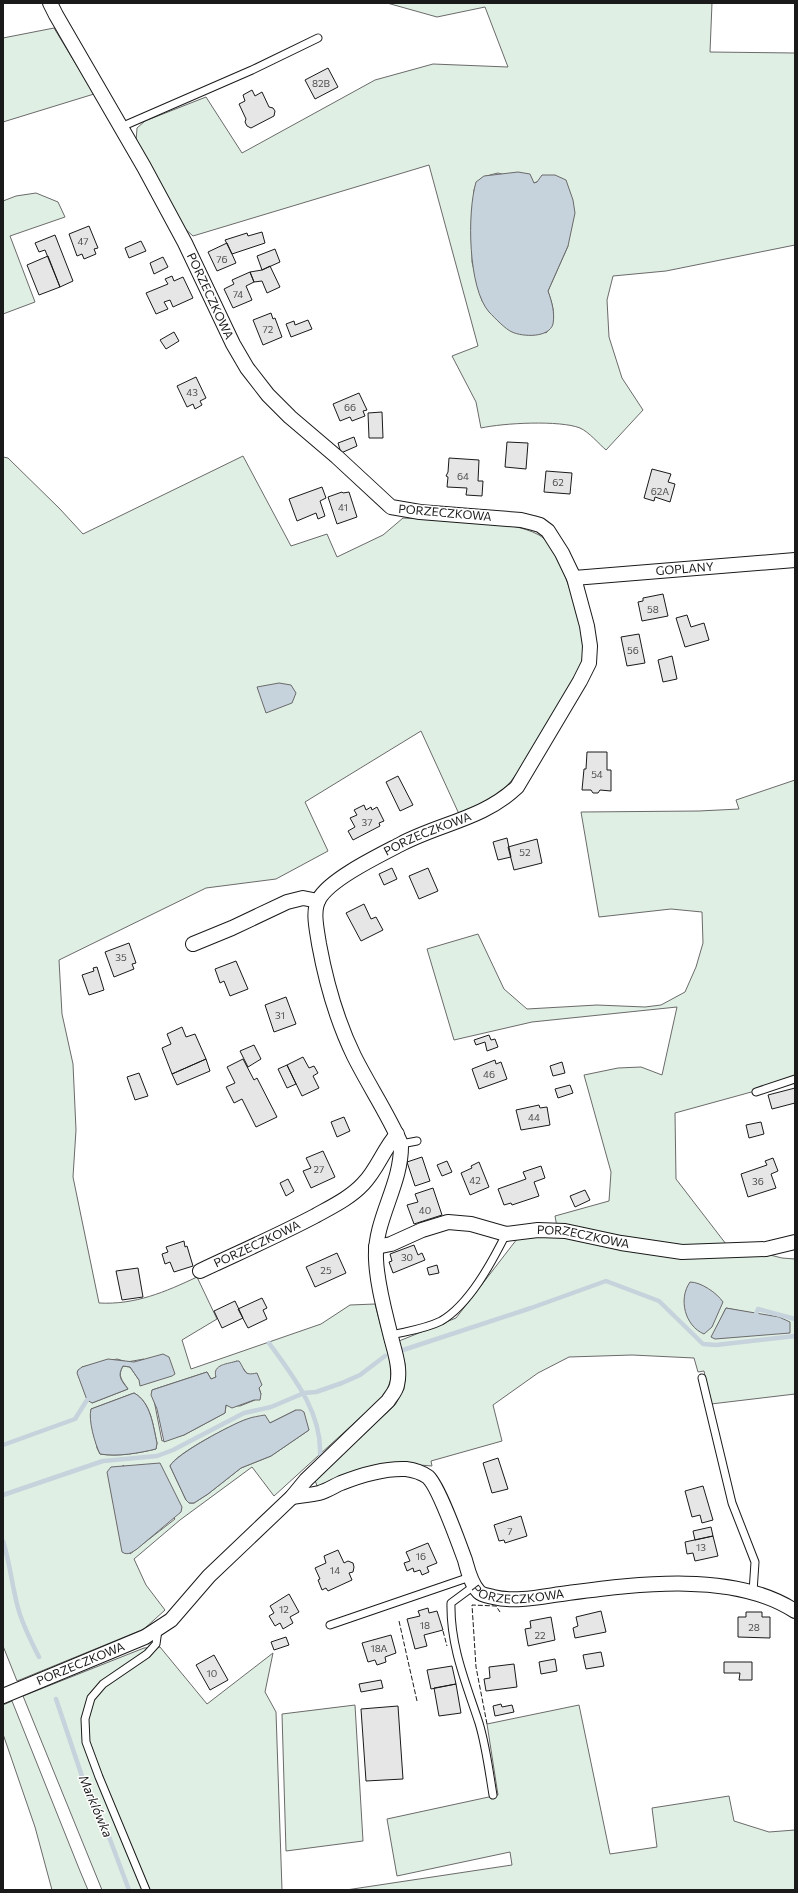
<svg xmlns="http://www.w3.org/2000/svg" width="798" height="1893" font-family="Commissioner,sans-serif">
<style>
.green{fill:#e0efe3;stroke:#6a6a6a;fill-rule:evenodd}
.water{fill:#c6d2dc;stroke:#6a6a6a}
.lines{fill:none;stroke-linecap:round;stroke-linejoin:round}
.stream{stroke:#c6d2dc;stroke-width:4.5}
.building{fill:#e6e6e6;stroke:#1a1a1a}
.lane-casing{stroke:#1a1a1a;stroke-width:9}
.street-casing{stroke:#1a1a1a;stroke-width:16}
.lane{stroke:#fff;stroke-width:7}
.street{stroke:#fff;stroke-width:14}
.fence{stroke:#1a1a1a;stroke-width:1;stroke-dasharray:5 2;stroke-linecap:butt}
.labels{text-anchor:middle;stroke-width:3;stroke-linejoin:round;paint-order:stroke}
.number-label{font-size:10px;fill:#4d4d4d}
.street-label{font-size:12px;fill:#1a1a1a;stroke:#fff}
.water-label{font-size:13px;font-style:italic;fill:#1a1a1a;stroke:#fff}
</style>
<rect width="100%" height="100%" fill="#fff"/>
<path class="green" d="M387 3H712L710 52 795 53V245L666 271 613 276 607 300 609 337 622 378 643 410 606 450C599 444 589 432 580 428 560 420 503 423 481 428L476 402 452 356 478 346 429 165 193 236 182 226 136 142 137 128 145 121 206 97 242 153 375 80 433 64 508 67 485 7 437 17ZM498 173 533 183 537 182 568 246 548 291C553 307 558 319 546 333L482 301 472 262 474 190C478 177 486 176 498 173Z
M54 28 94 94 3 122V38Z
M36 193 58 202 65 217 10 236 35 302 3 314V201L16 196Z
M243 456 291 546 327 534 337 557 383 535 403 518C439 520 508 518 539 535 553 543 563 570 568 584 574 601 587 636 584 654 580 675 520 775 504 789 492 800 474 807 459 814L421 731 305 802 328 851 276 879 206 888 59 960 62 1014 73 1064 76 1130 73 1177 99 1303C135 1305 165 1292 197 1277L217 1319 182 1340 191 1369 321 1324 350 1305 375 1304 390 1361 391 1379 385 1395 274 1496 252 1467 180 1520 134 1559 146 1585 165 1610 144 1629 17 1681 3 1646V457L8 458 60 509 83 534ZM117 1359 127 1362 144 1359 139 1380 130 1367 123 1366C117 1376 122 1380 128 1389L92 1403C82 1389 82 1384 82 1367ZM237 1361 259 1388 261 1394 255 1400 240 1406 226 1405 225 1413 184 1435 162 1441 152 1390 207 1372 211 1379 214 1378 232 1363ZM134 1393C151 1402 153 1426 157 1443L156 1449C139 1453 118 1457 100 1454L97 1448 91 1409ZM296 1410 309 1430 271 1456 241 1468 208 1494 194 1503H189L186 1500 170 1466C175 1454 231 1425 245 1420 251 1418 260 1419 266 1419L270 1423ZM123 1465 175 1519 130 1554Z
M795 780V1080L675 1113 676 1179 726 1244 782 1258 795 1259V1394L711 1404 704 1371 698 1372 694 1358 632 1355 569 1357 538 1373 493 1405 502 1441 431 1461 432 1466 420 1465 317 1486 315 1480 395 1405 404 1389 405 1364 399 1341 456 1318 517 1239 557 1227 555 1216 609 1201 611 1172 584 1075 618 1068 641 1067 662 1075 677 1007 532 1022 454 1040 427 949 478 934 504 989 527 1009 597 1005 645 1007 661 1005 685 992 696 967 703 943 702 912 671 909 599 917 581 812 699 811 739 809 736 800ZM726 1308 756 1314 712 1337Z
M160 1647 207 1704 273 1653 265 1692 276 1712 282 1890H102L23 1696 144 1648Z
M12 1701 80 1871 88 1890H52L35 1827 3 1734V1705Z
M355 1705 363 1841 286 1851 282 1714Z
M579 1705 610 1854 657 1847 652 1808 729 1796 734 1821 769 1832 795 1830V1890H346L512 1865 510 1852 397 1876 387 1819 498 1795 487 1724Z"/>
<path class="water" d="M518 172 530 174 534 183 537 182 542 175H555L566 180 573 200 575 213 568 246 548 291C552 302 555 313 553 324 549 338 523 337 512 332 505 329 495 318 489 312 468 288 467 213 476 182L484 176Z
M279 683 291 685 296 693 292 703 266 713 257 687Z
M690 1282C701 1282 717 1293 723 1302L712 1327 704 1334C685 1326 678 1299 690 1282Z
M726 1308 779 1317 790 1322V1333L715 1339 711 1337Z
M163 1354 169 1357 175 1374 172 1376 140 1386 139 1380 130 1367 123 1366C117 1376 121 1380 128 1389L92 1403 87 1400 77 1373 78 1370 82 1367 108 1359 134 1362Z
M237 1361H239C246 1371 243 1376 257 1373L262 1385 259 1388 261 1394 260 1400H254L232 1408 226 1405 225 1413 184 1435 164 1442 157 1409 151 1395 152 1390 207 1372 211 1379 216 1377C212 1364 228 1364 237 1361Z
M134 1393C151 1402 153 1426 157 1443L156 1449C139 1453 118 1457 100 1454 95 1444 88 1420 91 1409Z
M296 1410H301L304 1412 309 1430 271 1456 241 1468 208 1494 194 1503H189L186 1500 170 1466C176 1454 232 1424 247 1419 252 1417 259 1416 265 1415L270 1423Z
M160 1463 182 1507 181 1512 137 1549C132 1552 128 1556 122 1552L107 1472 111 1467Z"/>
<g class="lines">
<path class="stream" d="M756 1314 758 1309 795 1319
M269 1343C292 1375 322 1412 320 1454
M403 1350 531 1308 606 1281 659 1301 703 1344 716 1345 795 1336
M3 1445 75 1419 87 1400
M3 1495 103 1461 157 1456 173 1450 244 1413 271 1407 304 1393 316 1392 342 1383 360 1375 385 1356
M3 1541C10 1563 12 1586 18 1608 23 1626 31 1641 39 1657
M56 1699 89 1797 108 1834 129 1890"/>
</g>
<path class="building" d="M328 68 338 87 315 99 305 80Z
M252 90 255 96 262 92 269 107 273 108 275 111 274 116 251 128 247 126 245 122 246 119 239 104 245 101 243 95Z
M89 226 98 248 94 249 96 254 84 259 82 254 77 256 69 234Z
M262 232 265 243 232 254 225 240 247 233 248 236Z
M55 235 73 281 60 287 45 250 39 252 35 243Z
M141 241 146 251 129 258 125 248Z
M227 243 236 263 217 271 208 252Z
M275 249 280 262 262 270 257 256Z
M48 256 60 287 39 295 27 265Z
M163 257 168 267 154 274 150 263Z
M270 266 280 287 267 293 262 281 254 282 250 272 262 270Z
M250 272 254 282 246 286 252 300 233 308 224 289 234 284 232 280Z
M172 276 174 281 183 277 193 298 173 307 170 300 164 302 168 309 156 314 146 293 168 284 165 279Z
M271 313 273 319 275 318 282 337 263 345 253 320Z
M308 320 312 329 291 337 286 324 294 321 295 325Z
M174 332 179 341 166 349 160 340Z
M196 377 206 398 200 401 202 405 195 409 193 404 187 407 177 386Z
M359 393 367 410 363 411 365 416 352 421 350 417 340 421 333 404Z
M382 412 383 438H369L368 413Z
M354 437 357 446 341 453 338 443Z
M507 442 528 443 526 469 505 467Z
M449 458 479 460 478 481H483L482 496 466 495 467 488 447 487 448 477 446 476 448 472Z
M652 469 671 474 668 482 675 484 670 502 655 497 654 501 644 498Z
M546 471 572 473 570 494 544 492Z
M322 487 326 498 320 501 325 516 318 519 316 513 297 521 289 499Z
M342 492 343 493 349 492 357 517 337 524 328 497Z
M663 594 668 616 642 621 638 602 643 601V598Z
M687 615 691 627 704 623 709 640 685 647 676 618Z
M639 634 645 663 627 666 621 637Z
M672 656 677 679 663 682 658 660Z
M587 752H607V770H611V791L600 790 598 793H593L591 790H582L584 769H586Z
M398 776 413 805 400 811 386 782Z
M364 805 366 810 371 807 372 810 377 807 384 821 379 823 380 826 353 840 348 831 355 827 350 818 357 815 354 810Z
M507 838 511 857 498 860 493 842Z
M537 839 542 863 514 870 508 847Z
M392 868 397 879 384 885 379 874Z
M428 868 438 891 419 899 409 876Z
M364 904 371 919 376 917 383 930 361 941 346 913Z
M129 943 136 963 132 964 134 969 114 977 105 952Z
M236 961 248 989 230 996 224 981 220 983 215 969Z
M97 967 104 990 89 995 82 975 94 971 93 968Z
M286 997 296 1024 274 1032 265 1005Z
M182 1027 186 1037 195 1034 206 1059 172 1074 162 1048 171 1044 167 1034Z
M489 1035 491 1040 495 1039 498 1047 487 1051 485 1042 476 1045 474 1040Z
M254 1045 261 1059 248 1067 240 1051Z
M303 1057 309 1068 314 1066 318 1073 313 1076 319 1088 302 1096 287 1065Z
M206 1059 210 1071 177 1085 172 1074Z
M243 1059 254 1080 257 1078 277 1117 256 1127 242 1099 234 1103 226 1087 235 1083 227 1067Z
M495 1060 496 1064 501 1062 507 1079 479 1089 472 1069Z
M562 1062 565 1073 553 1076 550 1066Z
M287 1065 296 1084 287 1088 278 1069Z
M139 1073 148 1096 135 1100 127 1077Z
M570 1085 573 1093 558 1098 555 1089Z
M795 1088V1103L772 1109 768 1095Z
M539 1105 540 1108 547 1107 550 1125 521 1130 516 1110Z
M344 1117 350 1131 337 1137 331 1122Z
M761 1122 764 1134 749 1138 746 1125Z
M323 1151 335 1177 311 1188 303 1171 311 1168 306 1158Z
M422 1157 430 1181 415 1186 407 1162Z
M773 1158 778 1171 771 1174 776 1188 748 1197 741 1174 767 1165 765 1161Z
M447 1161 452 1172 442 1176 437 1165Z
M479 1162 489 1187 470 1195 461 1173 472 1168 471 1166Z
M541 1166 545 1178 534 1182 539 1196 512 1205 511 1203 504 1205 498 1189 526 1179 523 1172Z
M288 1179 294 1191 286 1196 280 1183Z
M433 1188 442 1215 414 1224 407 1205 418 1202 415 1194Z
M585 1190 590 1200 575 1207 570 1196Z
M184 1241 185 1247 187 1246 193 1266 174 1272 170 1262 165 1264 162 1254 168 1252 166 1247Z
M414 1245 418 1255 422 1253 425 1260 393 1273 389 1262 392 1261 390 1254Z
M337 1253 346 1273 315 1287 306 1267Z
M437 1265 439 1273 429 1275 427 1268Z
M138 1268 143 1297 122 1300 116 1271Z
M262 1298 267 1308 263 1310 267 1319 248 1328 238 1309Z
M235 1301 243 1318 222 1328 214 1311Z
M498 1458 508 1489 492 1493 483 1463Z
M703 1486 713 1520 702 1523 700 1515 692 1517 685 1491Z
M521 1516 527 1536 505 1543 504 1540 499 1541 494 1525Z
M711 1527 713 1536 695 1540 693 1531Z
M713 1536 718 1556 695 1561 693 1553 687 1554 685 1542Z
M428 1543 437 1563 427 1567 429 1572 422 1575 420 1570 414 1572 413 1568 407 1571 404 1563 410 1561 406 1552Z
M338 1550 344 1563 348 1561 353 1563 354 1567 353 1572 349 1573 352 1580 328 1591 326 1588 322 1590 318 1580 320 1579 315 1568 326 1563 324 1556Z
M289 1594 299 1612 290 1617 293 1623 283 1629 280 1623 275 1626 269 1616 274 1613 270 1606Z
M428 1608 429 1613 437 1611 443 1630 424 1635 427 1646 415 1649 407 1619 420 1616 418 1611Z
M601 1611 606 1632 575 1638 573 1628 578 1626 576 1617Z
M746 1612H762V1617H770V1638L738 1637V1617H746Z
M551 1617 555 1640 528 1646 525 1629 531 1628 530 1621Z
M391 1635 396 1653 385 1657 386 1662 377 1665 375 1660 368 1662 362 1643Z
M286 1637 289 1645 274 1650 271 1642Z
M601 1652 604 1666 586 1669 583 1655Z
M214 1655 228 1680 210 1690 196 1665Z
M555 1659 557 1671 541 1674 539 1662Z
M724 1662H752V1680H739L740 1673H724Z
M514 1664 517 1687 486 1691 484 1679 490 1678 489 1667Z
M452 1666 456 1684 431 1689 427 1670Z
M381 1680 383 1688 361 1692 359 1684Z
M456 1684 461 1713 439 1716 434 1688Z
M501 1704 502 1707 512 1705 514 1712 495 1716 493 1706Z
M398 1706 403 1779 366 1781 361 1709Z"/>
<g class="lines">
<g class="lane-casing">
<path id="lane" d="M121 127 252 70 318 38
M756 1092 795 1079
M401 1144 417 1141
M391 1335C408 1331 425 1329 441 1321 469 1305 492 1262 506 1234
M702 1378 732 1503 755 1562 753 1592
M474 1586 451 1603C450 1646 466 1683 479 1723 486 1746 489 1771 493 1795
M330 1625 470 1577
M146 1890 99 1777 86 1742 85 1719 91 1698 103 1684 147 1654 156 1644 158 1630"/>
</g>
<g class="street-casing">
<g id="street">
<path id="s1" d="M574 578 795 560"/>
<path d="M193 944 232 928 287 902 303 898 318 901"/>
<path id="s2" d="M376 1247 391 1244 422 1230 448 1222 471 1224 506 1234 538 1230 565 1231 621 1243 682 1252 766 1249 795 1242"/>
<path id="s3" d="M200 1271C238 1253 277 1236 315 1216 331 1207 350 1198 363 1184 377 1170 383 1150 397 1134"/>
<path id="s4" d="M292 1497C301 1496 310 1495 319 1493 327 1491 334 1486 341 1483 361 1475 384 1468 406 1469 414 1470 421 1472 428 1477 439 1487 459 1544 465 1560 468 1571 471 1584 479 1592 482 1595 489 1596 493 1597 517 1603 544 1596 568 1593 637 1584 734 1571 795 1611"/>
<path id="s5" d="M3 1696 145 1637 171 1620 209 1576 292 1497 306 1480 388 1401C391 1396 396 1391 397 1385 401 1369 395 1353 391 1337 385 1312 377 1285 376 1259 374 1219 402 1185 401 1144 388 1114 369 1086 354 1056 337 1021 326 982 319 944 317 930 312 911 319 899 330 879 380 855 401 844 441 823 483 819 517 787L580 681 589 663 590 646 587 626 574 578 562 553 548 531 540 525 533 523 521 520 420 512 391 507 337 457 290 417 268 395 247 368 233 344 185 243 144 167 56 15 50 3"/>
</g>
</g>
<use href="#lane" class="lane"/>
<use href="#street" class="street"/>
<path class="fence" d="M399 1621 417 1701
M443 1631 447 1646
M487 1724 476 1667 472 1605 496 1606 500 1612"/>
</g>
<g class="labels">
<g class="number-label">
<text x="321" y="87">82B</text>
<text x="83" y="245">47</text>
<text x="222" y="263">76</text>
<text x="238" y="298">74</text>
<text x="268" y="333">72</text>
<text x="192" y="396">43</text>
<text x="350" y="411">66</text>
<text x="463" y="480">64</text>
<text x="558" y="486">62</text>
<text x="660" y="495">62A</text>
<text x="343" y="511">41</text>
<text x="653" y="613">58</text>
<text x="633" y="654">56</text>
<text x="597" y="778">54</text>
<text x="367" y="826">37</text>
<text x="525" y="856">52</text>
<text x="121" y="961">35</text>
<text x="280" y="1019">31</text>
<text x="489" y="1078">46</text>
<text x="534" y="1121">44</text>
<text x="319" y="1173">27</text>
<text x="475" y="1184">42</text>
<text x="758" y="1185">36</text>
<text x="425" y="1214">40</text>
<text x="407" y="1261">30</text>
<text x="326" y="1274">25</text>
<text x="510" y="1535">7</text>
<text x="701" y="1551">13</text>
<text x="421" y="1560">16</text>
<text x="335" y="1574">14</text>
<text x="284" y="1613">12</text>
<text x="425" y="1629">18</text>
<text x="754" y="1631">28</text>
<text x="540" y="1639">22</text>
<text x="379" y="1652">18A</text>
<text x="212" y="1677">10</text>
</g>
<g class="street-label">
<text transform="translate(210 296) rotate(65)" y="4">PORZECZKOWA</text>
<text transform="translate(445 513) rotate(5)" y="4">PORZECZKOWA</text>
<text dy="4" stroke="none"><textPath href="#s1" startOffset="111">GOPLANY</textPath></text>
<text dy="4" stroke="none"><textPath href="#s5" startOffset="1150">PORZECZKOWA</textPath></text>
<text dy="4" stroke="none"><textPath href="#s2" startOffset="214">PORZECZKOWA</textPath></text>
<text dy="4" stroke="none"><textPath href="#s3" startOffset="63">PORZECZKOWA</textPath></text>
<text dy="4" stroke="none"><textPath href="#s4" startOffset="308">PORZECZKOWA</textPath></text>
<text dy="4" stroke="none"><textPath href="#s5" startOffset="84">PORZECZKOWA</textPath></text>
</g>
<g class="water-label">
<text transform="translate(96 1806) rotate(67)" y="5">Marklówka</text>
</g>
</g>
<rect width="798" height="1893" fill="none" stroke="#1a1a1a" stroke-width="8"/>
</svg>
